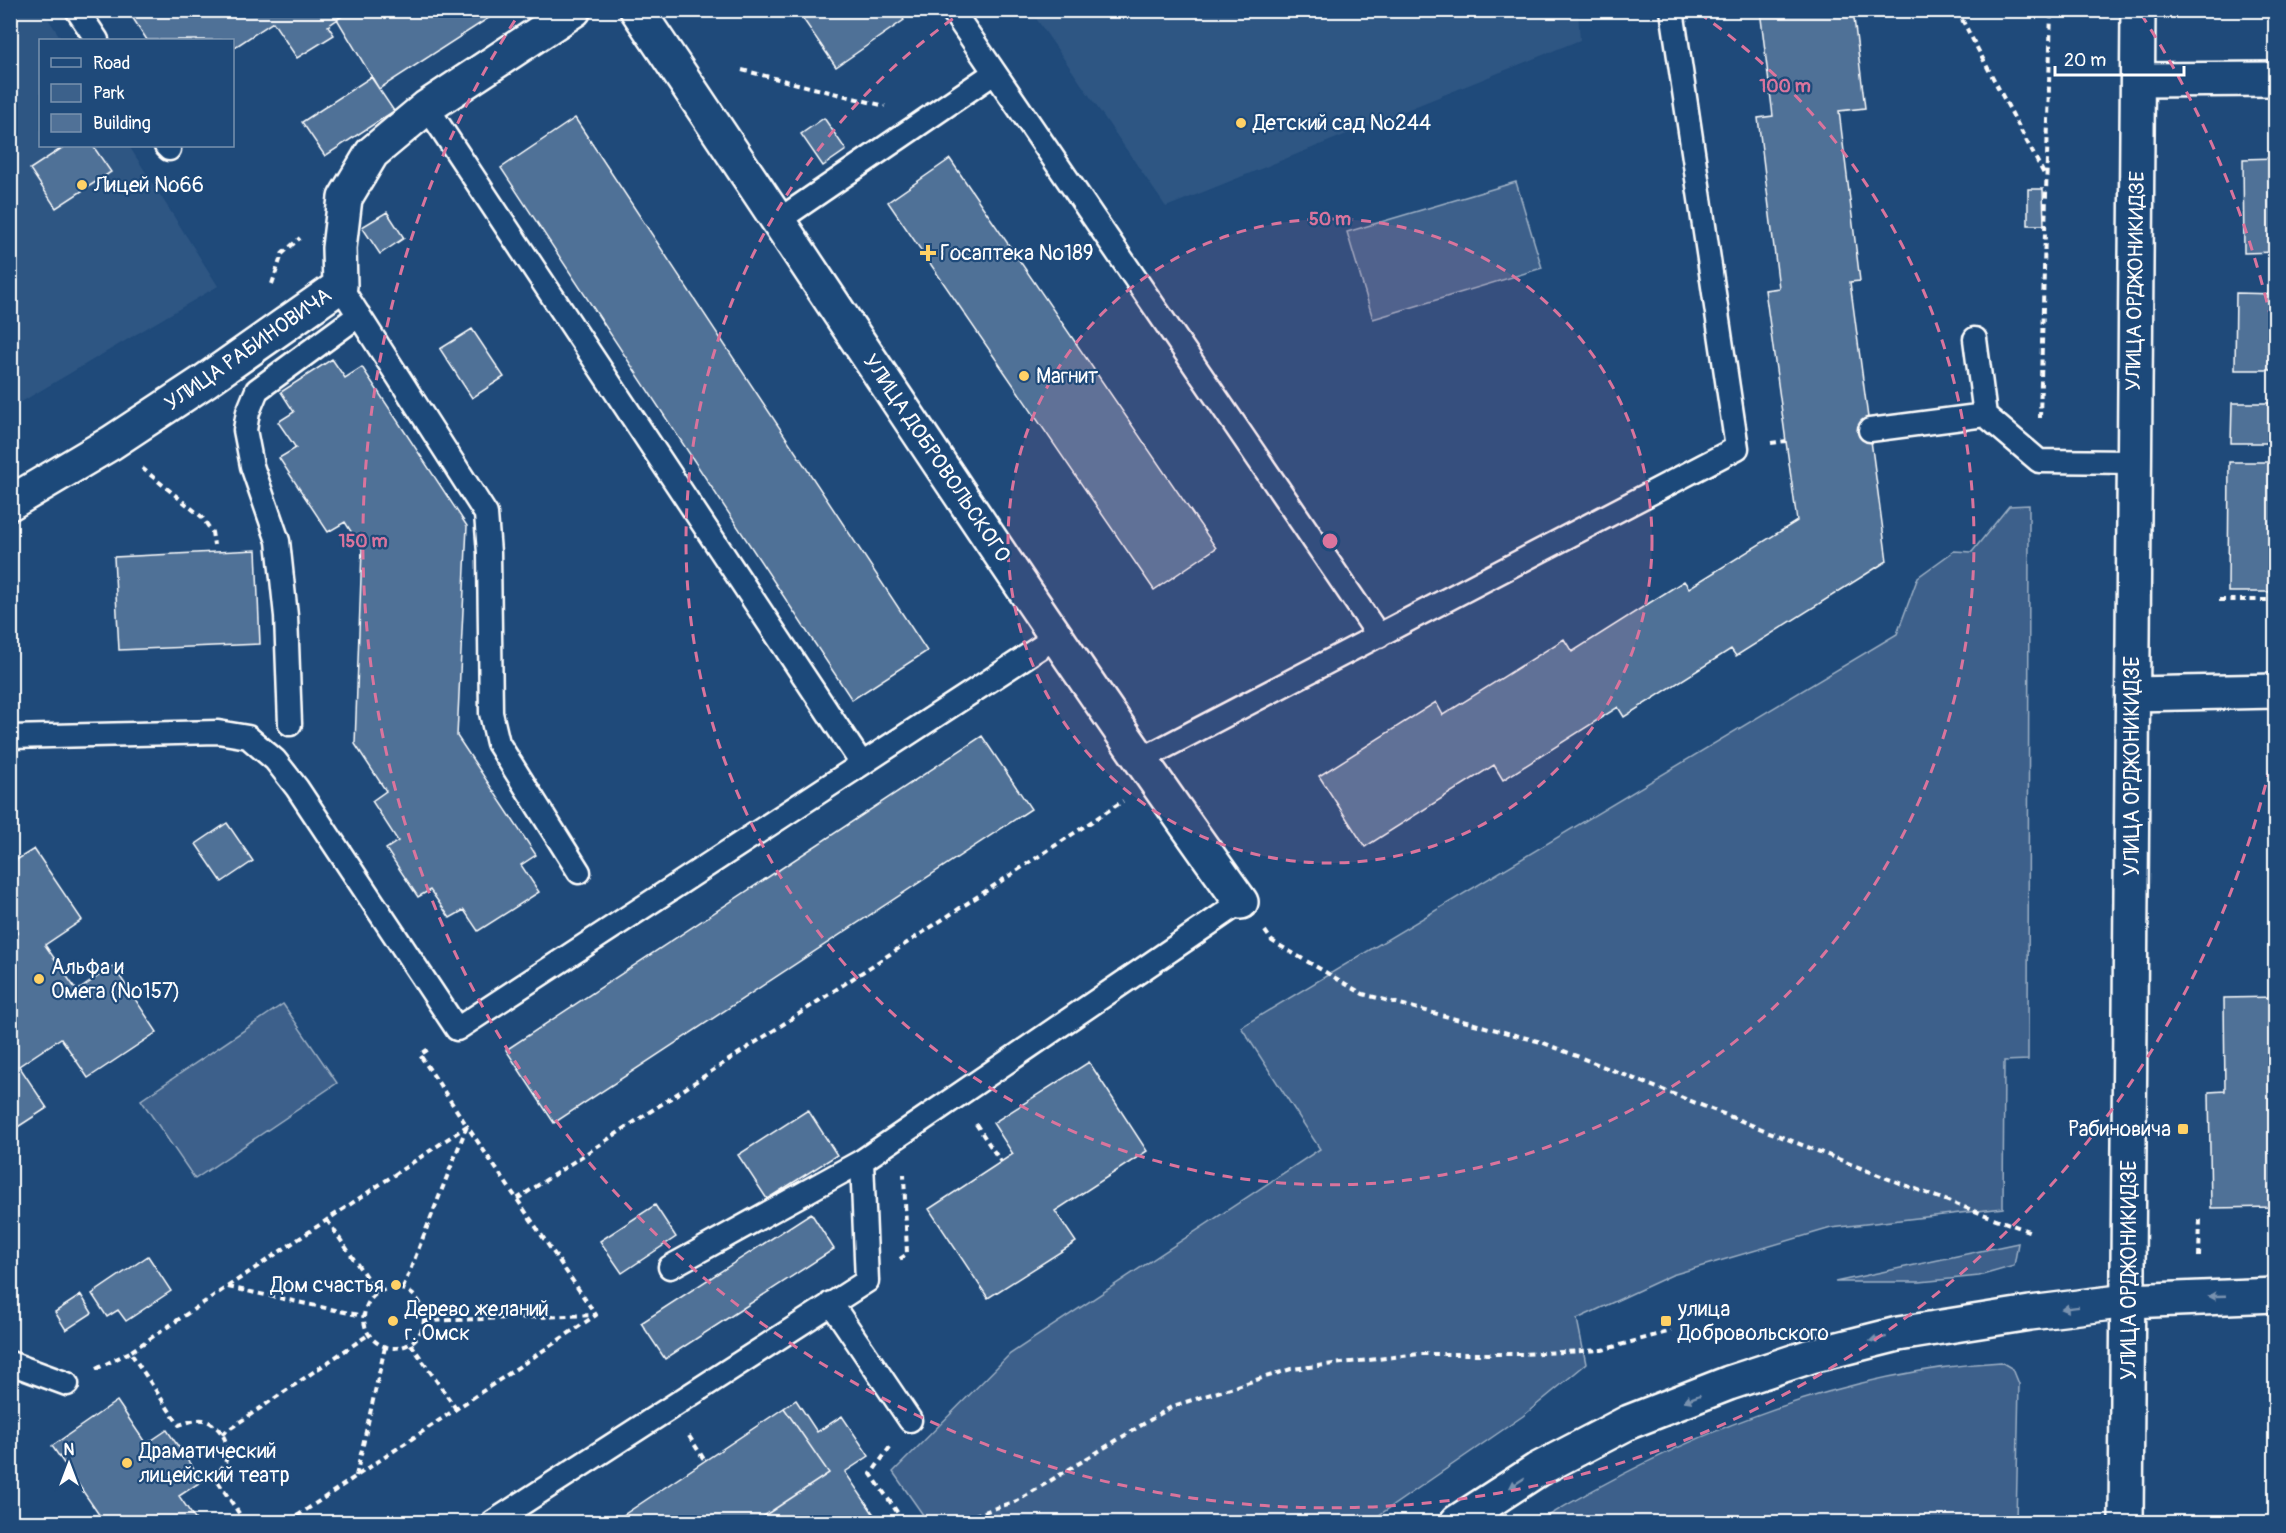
<svg xmlns="http://www.w3.org/2000/svg" width="2286" height="1533" font-family="Pangolin,sans-serif">
<style>
.built{fill:#2e5683}
.green{fill:#3c618b;stroke:#9eb0c5;stroke-width:1.5}
.building{fill:#507197;stroke:#fff;stroke-width:1.5}
.lines{fill:none;stroke-linecap:round;stroke-linejoin:round}
.lane-casing{stroke:#fff;stroke-width:27}
.street-casing{stroke:#fff;stroke-width:38}
.secondary-casing{stroke:#fff;stroke-width:38}
.primary-casing{stroke:#fff;stroke-width:38}
.path{stroke:#fff;stroke-width:4;stroke-dasharray:6 4.5;stroke-linecap:butt}
.lane{stroke:#1f4a7a;stroke-width:22}
.street{stroke:#1f4a7a;stroke-width:33}
.secondary{stroke:#1f4a7a;stroke-width:33}
.primary{stroke:#1f4a7a;stroke-width:33}
.oneway{fill:#7992af}
.ring{fill:none;stroke:#da749d;stroke-width:3;stroke-dasharray:10 8}
.poi-dot{fill:#ffd166;stroke:#1f4a7a;stroke-width:2}
.labels{text-anchor:middle;stroke-width:4.5;stroke-linejoin:round;paint-order:stroke}
.poi-label{font-size:21px;fill:#fff;stroke:#1f4a7a;text-anchor:start}
.street-label{font-size:21px;fill:#fff;stroke:#1f4a7a}
.centre{fill:#da749d;stroke:#1f4a7a;stroke-width:3}
.ring-label{font-size:18px;text-anchor:middle;font-weight:bold;fill:#da749d;stroke:#1f4a7a;stroke-width:4.5;stroke-linejoin:round;paint-order:stroke}
</style>
<rect width="100%" height="100%" fill="#1f4a7a"/>
<filter id="ink" filterUnits="userSpaceOnUse"><feTurbulence type="fractalNoise" baseFrequency=".0167" numOctaves="2"/><feDisplacementMap in="SourceGraphic" scale="12" xChannelSelector="R" yChannelSelector="G"/><feConvolveMatrix kernelMatrix="1 2 1 2 8 2 1 2 1" color-interpolation-filters="sRGB"/></filter>
<g filter="url(#ink)">
<path class="built" d="M11 11H43L62 40H40V146H129L218 286 11 408Z
M1031 11H1578L1580 40 1166 207Z"/>
<path class="green" d="M1516 182 1542 268 1373 319 1347 232Z
M2029 505 2028 1060 2004 1061 2003 1208 1831 1228 1672 1275 1577 1319 1586 1364 1523 1416 1369 1522H928L893 1472 1010 1354 1320 1149 1241 1027 1897 634 1918 577 1954 551 1972 552 2009 506Z
M283 1004 337 1083 195 1179 141 1100Z
M2018 1243 2014 1266 1979 1276 1920 1282H1835Z
M2001 1362 2013 1369 2019 1384 2016 1522H1538C1676 1438 1838 1371 2001 1362Z"/>
<path class="building" d="M131 10H351L328 26 334 35 297 58 273 22 232 49V40H147L129 12Z
M351 10H497L498 12 379 89 337 19Z
M797 10H897L904 20 836 67Z
M1760 10H1853L1865 108 1839 111 1860 281 1850 282 1887 561 1736 656 1731 649 1624 717 1618 707 1503 780 1494 765 1365 847 1319 776 1436 702 1443 715 1564 639 1572 652 1684 581 1689 588 1797 521 1765 290 1779 288 1758 118 1773 116Z
M371 77 394 111 325 156 302 122Z
M575 118 927 651 852 700 501 168Z
M824 118 846 150 823 166 801 134Z
M65 146H93L111 172 56 208 30 169Z
M2276 158V252L2244 253 2243 159Z
M950 159 1216 548 1154 590 888 202Z
M2028 189H2043L2044 225H2028Z
M387 212 404 238 380 254 362 227Z
M2236 293 2276 294V370H2235Z
M472 329 504 377 472 398 440 349Z
M332 359 345 378 362 367 467 526 457 736 536 855 521 865 539 892 478 931 464 910 450 918 430 890 418 897 386 849 398 841 372 801 386 791 355 744 362 549 345 522 328 532 279 458 296 448 278 422 294 412 281 392Z
M2232 403H2276V443H2231Z
M2229 462H2276V592H2228Z
M256 550 260 644 119 650 114 557Z
M982 736 1031 809 554 1123 506 1050Z
M227 823 253 861 222 882 196 844Z
M34 849 82 920 45 945 77 991 113 966 157 1032 88 1078 61 1038 19 1066 47 1108 10 1132V938L18 933 10 923V864Z
M2276 997V1207L2211 1208 2209 1092 2225 1091 2224 998Z
M1089 1062 1147 1151 1055 1211 1076 1242 988 1298 929 1209 1013 1154 993 1123Z
M808 1110 837 1155 767 1199 738 1155Z
M655 1205 676 1237 622 1273 600 1241Z
M811 1213 834 1249 665 1359 641 1323Z
M148 1256 171 1291 126 1321 118 1310 107 1317 92 1294Z
M81 1295 92 1313 66 1330 55 1312Z
M796 1400 817 1432 842 1416 869 1456 845 1472 879 1522H755L829 1473 784 1408Z
M117 1401 146 1444 167 1430 202 1481 179 1496 197 1522H104L52 1446Z
M784 1408 829 1473 755 1522H613Z"/>
<g class="lines">
<g class="lane-casing">
<path id="lane" d="M77 10 97 40
M952 10 1379 636
M427 107 862 764
M166 146 169 149
M779 220 994 73
M340 286 486 514 489 553 491 713 498 743 579 872
M1975 339 1985 415 2039 461 2133 462
M1870 430 1985 415
M290 724 286 616 278 541 252 466 245 430 248 412 257 390 359 315
M10 737 218 732 248 737 275 760 297 788 457 1029 1056 637
M1140 760 1737 448 1672 10
M670 1267 862 1161
M831 1303 910 1420
M10 1363 67 1384
M493 1522 867 1281 862 1161 1241 902"/>
</g>
<g class="street-casing">
<path id="street" d="M637 10C838 308 1032 610 1241 902
M2138 80 2276 79
M10 503 111 443 205 381 340 286 339 248 345 198 372 153 427 107 574 10"/>
</g>
<g class="secondary-casing">
<path id="secondary" d="M2133 694 2276 691
M2126 1522C2131 1018 2133 514 2138 10"/>
</g>
<g class="primary-casing">
<path id="primary" d="M1457 1522 1537 1470 1629 1422 1729 1383 1811 1356 1898 1334 2030 1313 2128 1301 2276 1295"/>
</g>
<path class="path" d="M1957 10 2044 174
M742 70 885 106
M272 284 282 254 300 238
M2040 418 2051 10
M1771 443 1786 441
M142 468 202 517 212 532 214 545
M2219 600H2276
M1265 931 1272 941 1363 994 1541 1042 1886 1178 2031 1232
M976 1124 1001 1162
M517 1199 1123 801
M327 1220 377 1293
M2199 1257 2200 1218
M900 1259 907 1254 904 1174
M228 1287 363 1316
M364 1318a30 30 0 1 1 60 0a30 30 0 1 1-60 0Z
M403 1288 467 1126 420 1055 430 1048
M425 1321 595 1315
M411 1344 456 1409
M96 1369 130 1352
M222 1434 368 1335
M689 1436 705 1461
M890 1447 871 1474 904 1522
M356 1476 385 1347
M245 1522 214 1476C220 1471 225 1465 227 1457 230 1441 218 1423 203 1420 195 1419 186 1423 179 1425L130 1352 467 1126 596 1315 288 1522
M954 1522 1017 1501 1173 1406 1291 1369 1420 1354H1523L1602 1350 1671 1331"/>
<use href="#lane" class="lane"/>
<use href="#street" class="street"/>
<use href="#secondary" class="secondary"/>
<use href="#primary" class="primary"/>
</g>
<defs><path id="oneway-solid" d="M-6-.8H1V-3.2L6.5 0L1 3.2V.8H-6Z" transform="scale(1.5)"/></defs>
<g class="oneway">
<use href="#oneway-solid" transform="translate(2217 1296) rotate(178)"/>
<use href="#oneway-solid" transform="translate(2070 1308) rotate(173)"/>
<use href="#oneway-solid" transform="translate(1878 1339) rotate(166)"/>
<use href="#oneway-solid" transform="translate(1692 1398) rotate(159)"/>
<use href="#oneway-solid" transform="translate(1517 1483) rotate(147)"/>
</g>
</g>
<circle cx="1330" cy="541" r="322" fill="#da749d" fill-opacity=".12"/>
<g class="ring">
<circle cx="1330" cy="541" r="322"/>
<path d="M1699 13A644 644 0 1 1 961 13"/>
<path d="M2274 750A967 967 0 1 1 519 14M2141 14A967 967 0 0 1 2274 332"/>
</g>
<g class="poi-dot">
<circle cx="1241" cy="123" r="6"/>
<circle cx="82" cy="185" r="6"/>
<path d="M925 244h6v6h6v6h-6v6h-6v-6h-6v-6h6z"/>
<circle cx="1024" cy="376" r="6"/>
<circle cx="39" cy="979" r="6"/>
<rect x="2177" y="1123" width="12" height="12" rx="3"/>
<circle cx="396" cy="1285" r="6"/>
<circle cx="393" cy="1321" r="6"/>
<rect x="1660" y="1315" width="12" height="12" rx="3"/>
<circle cx="127" cy="1463" r="6"/>
</g>
<g class="labels">
<g class="poi-label">
<text x="1253" y="130">Детский сад №244</text>
<text x="94" y="192">Лицей №66</text>
<text x="940" y="260">Госаптека №189</text>
<text x="1036" y="383">Магнит</text>
<text x="51" y="974">Альфа и<tspan x="51" dy="24">Омега (№157)</tspan></text>
<text x="2171" y="1136" text-anchor="end">Рабиновича</text>
<text x="384" y="1292" text-anchor="end">Дом счастья</text>
<text x="405" y="1316">Дерево желаний<tspan x="405" dy="24">г. Омск</tspan></text>
<text x="1678" y="1316">улица<tspan x="1678" dy="24">Добровольского</tspan></text>
<text x="139" y="1458">Драматический<tspan x="139" dy="24">лицейский театр</tspan></text>
</g>
<g class="street-label">
<text transform="translate(2135 281) rotate(-89)" y="7">УЛИЦА ОРДЖОНИКИДЗЕ</text>
<text transform="translate(248 349) rotate(-35)" y="7">УЛИЦА РАБИНОВИЧА</text>
<text transform="translate(937 458) rotate(56)" y="7">УЛИЦА ДОБРОВОЛЬСКОГО</text>
<text transform="translate(2132 766) rotate(-90)" y="7">УЛИЦА ОРДЖОНИКИДЗЕ</text>
<text transform="translate(2129 1270) rotate(-90)" y="7">УЛИЦА ОРДЖОНИКИДЗЕ</text>
</g>
</g>
<circle cx="1330" cy="541" r="9" class="centre"/>
<g class="ring-label">
<text x="1785" y="92">100 m</text>
<text x="1330" y="225">50 m</text>
<text x="363" y="547">150 m</text>
</g>
<rect width="2286" height="1533" fill="none" stroke="#1f4a7a" stroke-width="36"/>
<rect x="18" y="18" width="2250" height="1497" fill="none" stroke="#fff" stroke-width="2" filter="url(#ink)"/>
<rect x="39" y="39" width="195" height="108" fill="#1f4a7a" stroke="#7992af" stroke-width="1.5"/>
<rect x="51" y="58" width="30" height="9" fill="#1f4a7a" stroke="#7992af" stroke-width="1.5"/>
<text x="93" y="69" font-size="18" fill="#ffffff">Road</text>
<rect x="51" y="84" width="30" height="18" fill="#3c618b" stroke="#7992af" stroke-width="1.5"/>
<text x="93" y="99" font-size="18" fill="#ffffff">Park</text>
<rect x="51" y="114" width="30" height="18" fill="#507197" stroke="#7992af" stroke-width="1.5"/>
<text x="93" y="129" font-size="18" fill="#ffffff">Building</text>
<g transform="translate(69 1464)" stroke="#1f4a7a" stroke-width="4.5" paint-order="stroke">
<path d="M0-4.5L10 22L0 15L-10 22Z" fill="#ffffff"/>
<text y="-9" font-size="16" font-weight="bold" text-anchor="middle" fill="#ffffff">N</text>
</g>
<path d="M2055 66v9h129v-9" fill="none" stroke="#ffffff" stroke-width="3"/>
<text x="2064" y="66" font-size="18" fill="#ffffff" stroke="#1f4a7a" stroke-width="4.5" paint-order="stroke">20 m</text>
</svg>
